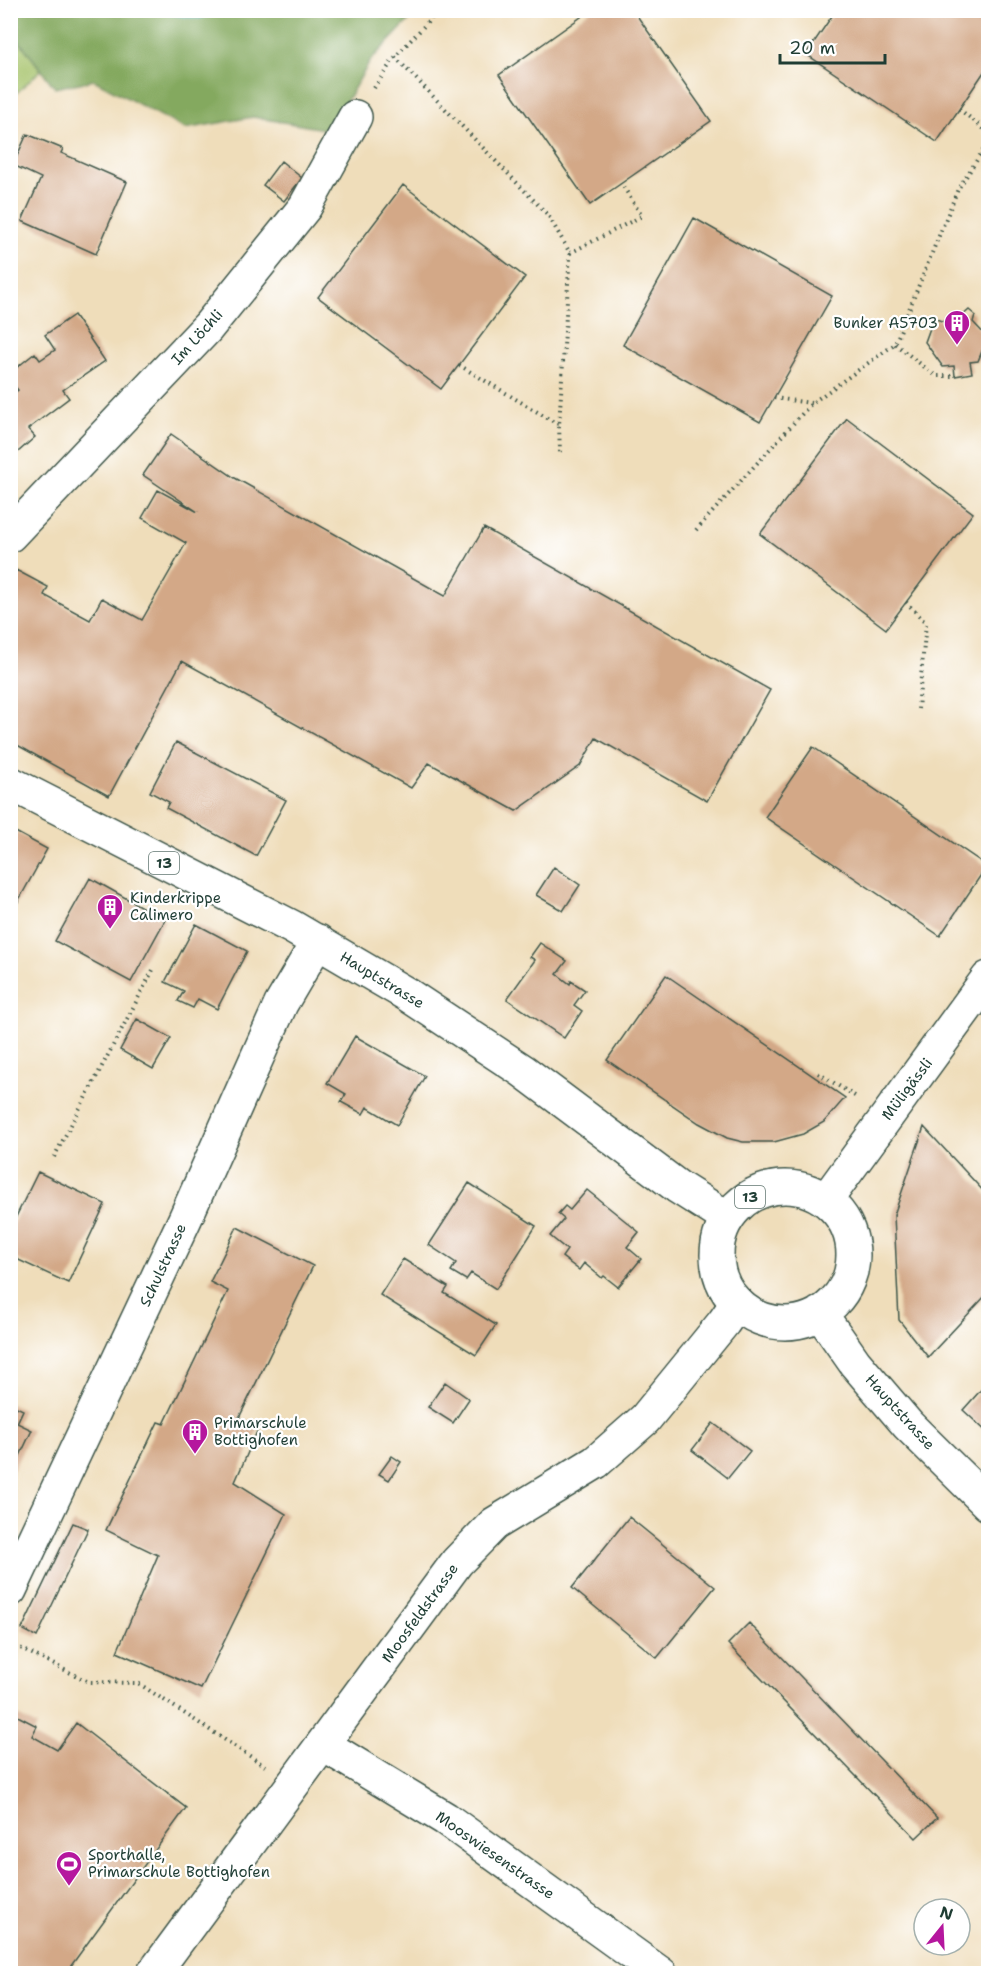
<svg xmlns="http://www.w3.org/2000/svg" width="999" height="1984" font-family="'Shantell Sans',sans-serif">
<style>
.green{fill:#a6c36b;stroke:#628050;stroke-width:1.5}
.forest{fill:#84a95f;stroke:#52734a;stroke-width:1.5}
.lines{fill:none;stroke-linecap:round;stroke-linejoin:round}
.stream{stroke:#3faabe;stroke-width:10}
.building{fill:#d3a887}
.minor-casing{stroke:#3e5548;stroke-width:36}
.primary-casing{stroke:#3e5548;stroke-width:36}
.path{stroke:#3e5548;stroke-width:4;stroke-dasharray:1.5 4.5;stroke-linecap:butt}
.minor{stroke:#fff;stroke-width:33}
.primary{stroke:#fff;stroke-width:33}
.labels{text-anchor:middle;stroke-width:4.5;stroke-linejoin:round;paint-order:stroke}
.shield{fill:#fff;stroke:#627771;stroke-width:1.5}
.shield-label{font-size:14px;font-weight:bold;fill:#1f3d34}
.poi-label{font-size:15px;fill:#1f3d34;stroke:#fff;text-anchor:start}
.street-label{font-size:15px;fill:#1f3d34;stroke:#fff}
</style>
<rect width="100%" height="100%" fill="#fff"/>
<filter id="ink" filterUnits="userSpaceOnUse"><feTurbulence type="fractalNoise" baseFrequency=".0167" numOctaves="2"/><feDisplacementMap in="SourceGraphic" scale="12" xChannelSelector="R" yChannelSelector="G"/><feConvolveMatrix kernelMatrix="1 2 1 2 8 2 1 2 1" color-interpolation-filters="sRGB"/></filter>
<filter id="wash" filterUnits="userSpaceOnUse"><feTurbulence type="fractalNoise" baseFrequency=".008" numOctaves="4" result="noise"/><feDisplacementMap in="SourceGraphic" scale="24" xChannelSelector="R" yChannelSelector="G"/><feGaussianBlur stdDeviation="1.35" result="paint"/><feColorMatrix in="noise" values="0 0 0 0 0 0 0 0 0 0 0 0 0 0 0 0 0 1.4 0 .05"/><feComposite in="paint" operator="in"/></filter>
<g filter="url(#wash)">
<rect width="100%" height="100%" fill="#efddba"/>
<path class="green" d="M11 30 41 70 11 98Z"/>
<path class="forest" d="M11 10 418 11 371 60 329 130 253 117 185 129 94 80 55 88 11 30Z"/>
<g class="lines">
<path class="stream" d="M171 10 199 14 213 10"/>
</g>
<g id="blocks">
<path class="building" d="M591 10H633L711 121 590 205 499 75Z
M836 10H988V66L937 142 806 54Z
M27 134 63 149 61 153 127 182 96 254 22 221 41 178 13 165Z
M281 161 302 178 284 201 263 185Z
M403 185 525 277 441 389 318 297Z
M694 218 832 296 760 422 623 345Z
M969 310 975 315 973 322 988 338V343L983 349 978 361 970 362 972 373 955 376 954 366 943 367 925 342 930 328 927 323 931 317 952 325Z
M74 315 105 361 63 390 69 398 28 429 35 437 10 459V396L18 390 10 380V373L35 353 40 360 55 350 45 335Z
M847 418 973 513 886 629 760 534Z
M171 434 235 478 445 596 484 528 770 690 707 801 596 738 580 766 516 811 429 763 411 788 182 661 109 796 10 741V579L16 570 48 587 44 595 90 620 102 598 142 620 186 543 142 518 158 490 198 512 143 475Z
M176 742 286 800 256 856 166 808 169 802 150 792Z
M813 747 987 866 940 936 765 817Z
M10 829 47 849 10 916Z
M554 867 580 885 563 911 536 895Z
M90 878 165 920 131 982 55 941Z
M196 924 247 951 217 1009 198 999 193 1008 178 1001 184 991 165 982Z
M540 943 567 961 557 974 570 984 571 981 585 990 574 1005 582 1011 564 1038 507 999 535 960 530 957Z
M666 975 845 1098 824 1122 803 1134 774 1142H743L727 1138 699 1123 607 1060Z
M137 1019 171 1038 153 1069 120 1050Z
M355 1036 425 1076 397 1125 367 1107 363 1114 341 1102 346 1094 327 1083Z
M924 1127 988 1196V1293L928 1357 899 1320 894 1215Z
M38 1172 105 1204 68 1283 10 1256V1229Z
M469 1183 536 1226 496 1289 471 1273 466 1280 451 1271 456 1263 429 1245Z
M587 1190 639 1232 627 1247 641 1259 618 1287 604 1276 602 1278 584 1263 579 1270 562 1257 567 1250 550 1236 564 1219 558 1214 565 1206 570 1210Z
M237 1227 313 1266 239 1418 259 1427 235 1482 286 1514 201 1689 117 1652 158 1555 106 1530 158 1422 164 1424 228 1291 210 1282Z
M403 1259 448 1287 444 1293 496 1325 476 1355 380 1295Z
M445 1382 469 1399 453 1423 428 1407Z
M988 1382V1433L963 1410Z
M10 1404 23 1410 17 1423 32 1430 10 1477Z
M713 1423 750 1451 728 1478 692 1450Z
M392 1456 401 1462 389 1480 379 1474Z
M629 1517 715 1587 657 1658 572 1588Z
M73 1523 88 1529 37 1637 22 1629Z
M749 1623 937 1818 916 1838 728 1644Z
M10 1712 37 1726 32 1736 57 1750 76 1723 186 1808 65 1974H19L10 1967Z"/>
</g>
</g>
<g filter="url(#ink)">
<use href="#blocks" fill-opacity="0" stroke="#3e5548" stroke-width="1.5"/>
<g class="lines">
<g class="minor-casing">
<path id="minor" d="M10 535 208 327 305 207 355 117
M826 1200 988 978
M10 1590 185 1219 281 1004 318 941
M324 1745 446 1819 661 1974
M153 1974 457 1562 494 1524 596 1462 645 1419 724 1322 737 1303"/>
</g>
<g class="primary-casing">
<path id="primary" d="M10 783 292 927 408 995 523 1071 678 1187 727 1218
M717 1255a68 68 0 1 1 136 0a68 68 0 1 1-136 0Z
M820 1313 855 1363 908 1425 988 1504"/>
</g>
<path class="path" d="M395 57 548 215 570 253 559 425 560 453
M374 88 395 57 439 10
M959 109 988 132
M570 253 642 216 621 183
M895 344 936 376H955
M459 365 559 425
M774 398 811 403
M696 530 812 403 895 344 958 189 988 143
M906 602 926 623 918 709
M818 1073 858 1098
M54 1157 153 970
M10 1643 89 1682 138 1683 265 1766"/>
<use href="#minor" class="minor"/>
<use href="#primary" class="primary"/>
</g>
</g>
<defs>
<g id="building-pin" transform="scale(1.35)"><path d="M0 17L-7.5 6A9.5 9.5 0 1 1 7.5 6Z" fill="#b5179e" stroke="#fff"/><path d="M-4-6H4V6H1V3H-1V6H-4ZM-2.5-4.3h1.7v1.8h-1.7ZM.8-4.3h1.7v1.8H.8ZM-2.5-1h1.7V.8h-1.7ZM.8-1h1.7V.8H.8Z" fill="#fff"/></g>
<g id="stadium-pin" transform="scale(1.35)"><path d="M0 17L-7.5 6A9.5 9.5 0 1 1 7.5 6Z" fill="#b5179e" stroke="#fff"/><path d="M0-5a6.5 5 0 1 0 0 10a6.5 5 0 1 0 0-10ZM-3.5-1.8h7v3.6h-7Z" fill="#fff"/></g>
</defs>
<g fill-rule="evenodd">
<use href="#building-pin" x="957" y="323"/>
<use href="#building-pin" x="110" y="907"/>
<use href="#building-pin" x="195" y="1432"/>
<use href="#stadium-pin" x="69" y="1864"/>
</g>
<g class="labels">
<g class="shield">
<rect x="149" y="852" width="30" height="22" rx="4.5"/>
<rect x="735" y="1186" width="30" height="22" rx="4.5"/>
</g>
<g class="shield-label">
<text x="164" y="868">13</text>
<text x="750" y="1202">13</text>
</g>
<g class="poi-label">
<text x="938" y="328" text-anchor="end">Bunker A5703</text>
<text x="130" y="903">Kinderkrippe<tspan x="130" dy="17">Calimero</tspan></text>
<text x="214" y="1428">Primarschule<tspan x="214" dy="17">Bottighofen</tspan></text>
<text x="88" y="1860">Sporthalle,<tspan x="88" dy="17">Primarschule Bottighofen</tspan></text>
</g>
<g class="street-label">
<text transform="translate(197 337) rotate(-48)" y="5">Im Löchli</text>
<text transform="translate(382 980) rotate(31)" y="5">Hauptstrasse</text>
<text transform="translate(907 1089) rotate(-53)" y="5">Müligässli</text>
<text transform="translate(163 1265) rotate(-65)" y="5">Schulstrasse</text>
<text transform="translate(900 1412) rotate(48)" y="5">Hauptstrasse</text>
<text transform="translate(420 1613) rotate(-54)" y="5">Moosfeldstrasse</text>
<text transform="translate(495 1855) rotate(35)" y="5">Mooswiesenstrasse</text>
</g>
</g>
<rect width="999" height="1984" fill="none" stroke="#fff" stroke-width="36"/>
<g transform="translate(942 1927) rotate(18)"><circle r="28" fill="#ffffff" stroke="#a5b1ae" stroke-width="1.5"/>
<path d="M0-4.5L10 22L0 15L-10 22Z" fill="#b5179e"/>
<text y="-9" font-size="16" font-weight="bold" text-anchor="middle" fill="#1f3d34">N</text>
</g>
<path d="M780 54v9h105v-9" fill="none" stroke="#1f3d34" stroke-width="3"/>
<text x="789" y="54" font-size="18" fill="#1f3d34" stroke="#ffffff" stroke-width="4.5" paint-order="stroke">20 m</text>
</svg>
